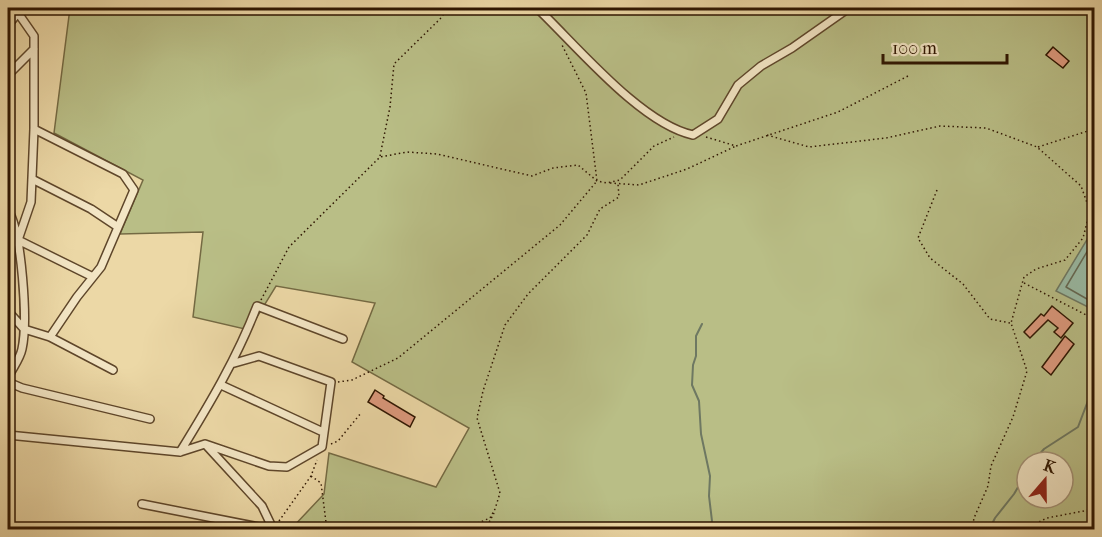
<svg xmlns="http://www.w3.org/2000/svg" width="1102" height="537" font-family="'IM FELL French Canon',serif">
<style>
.green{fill:#b9be86;stroke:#746a43;stroke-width:1.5;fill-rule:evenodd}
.water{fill:#99baa4;stroke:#6e7862;stroke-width:1.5}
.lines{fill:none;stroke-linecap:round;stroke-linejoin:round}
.shore{stroke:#646852;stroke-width:1.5}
.stream{stroke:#6e7862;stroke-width:2}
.building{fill:#de9a7e;stroke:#2e1500;stroke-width:1.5}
.street-casing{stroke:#5e462a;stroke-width:10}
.path{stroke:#2e1500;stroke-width:1.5;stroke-dasharray:1.5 3;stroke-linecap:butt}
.street{stroke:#f3e6c5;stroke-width:7}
</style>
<rect width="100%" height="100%" fill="#ecd8a6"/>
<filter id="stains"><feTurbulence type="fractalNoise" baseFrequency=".00333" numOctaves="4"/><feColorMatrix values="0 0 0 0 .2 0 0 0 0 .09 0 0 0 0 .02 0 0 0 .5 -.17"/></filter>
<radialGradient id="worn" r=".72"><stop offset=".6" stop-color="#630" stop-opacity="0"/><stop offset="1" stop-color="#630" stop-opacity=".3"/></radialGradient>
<path class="green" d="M70 8H1094V529H291L324 494 329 453 436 487 469 428 352 362 375 303 276 286 249 330 193 317 203 232 120 234 143 180 54 133ZM1027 462H1063V498H1027Z"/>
<path class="water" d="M1094 228V310L1056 291Z"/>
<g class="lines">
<path class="shore" d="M1094 240 1066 287 1094 303"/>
<path class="stream" d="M702 324 696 336V356L693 365 692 385 699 401 701 434 710 476 709 496 712 521 708 530
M1033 462 1044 449 1078 427 1094 385
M989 530 995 518 1014 494 1027 472"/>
</g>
<path class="building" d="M1053 47 1069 61 1063 68 1046 55Z
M1052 306 1073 323 1061 338 1054 332 1058 328 1048 320 1030 338 1024 332 1041 314 1044 316Z
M1065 336 1074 344 1051 375 1042 367Z
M375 390 384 396 383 398 415 417 410 427 368 402Z"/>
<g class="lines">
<g class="street-casing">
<path id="street" d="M537 8C576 45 641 124 693 135L718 119 738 85 761 66 792 48 849 8
M18 13 34 36V129L31 202 18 240 93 277
M8 25 22 8
M8 75 34 49
M34 129 123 174 134 190 101 267 77 297 50 337
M32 179 91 209 118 227
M8 210C22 232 28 322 22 349 20 359 12 369 8 378
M8 311 24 329 50 337 113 370
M8 382 22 388 150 419
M221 385 323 432
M8 435 180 452 205 444 269 466 287 467 322 447 331 382 259 356 231 364
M206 445 262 506 273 529
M180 452C209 405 237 358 257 306L343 339
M142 504 274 530
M8 527 11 530"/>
</g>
<path class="path" d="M767 135 809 147 886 138 940 126 986 128 1037 147 1081 186 1090 211 1083 238 1065 260 1036 269 1024 277 1011 323 1027 371 1013 417 991 466 988 486 974 518 972 530
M706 137 736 146 838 112 908 76
M1038 147 1094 129
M380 156 390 107 394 64 440 19 448 8
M610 183 639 185 687 169 736 146
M937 190 918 238 930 258 963 284 990 319 1010 323
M1024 283 1094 319
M261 300 289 247 380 157 407 152 437 154 532 176 553 168 578 165 597 181 607 183 620 180 654 146 674 137
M338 382 352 380 398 358 560 225 597 181 586 93 562 45
M331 444 338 441 361 413
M311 476 321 483 327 530
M279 521 311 476 317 460
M461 530 490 518 495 509 500 493 477 418 483 391 505 325 528 294 587 235 600 209 619 197 618 184
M485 530 494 513
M1023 530 1047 518 1094 509"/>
<use href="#street" class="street"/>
</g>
<rect width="1102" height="537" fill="none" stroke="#ecd8a6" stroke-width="30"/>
<rect x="9" y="9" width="1084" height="519" fill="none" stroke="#2e1500" stroke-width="3"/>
<rect x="15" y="15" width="1072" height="507" fill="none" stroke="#2e1500" stroke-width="1.5"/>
<g transform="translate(1045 480) rotate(20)"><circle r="28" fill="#f3e6c5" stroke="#a49276" stroke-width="1.5"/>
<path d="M0-4.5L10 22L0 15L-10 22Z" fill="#8f2418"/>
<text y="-9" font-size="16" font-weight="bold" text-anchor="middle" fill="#2e1500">K</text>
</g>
<path d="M883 54v9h124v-9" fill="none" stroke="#2e1500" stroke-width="3"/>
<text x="892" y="54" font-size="18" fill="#2e1500" stroke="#f3e6c5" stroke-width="4.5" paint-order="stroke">100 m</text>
<rect width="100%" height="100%" filter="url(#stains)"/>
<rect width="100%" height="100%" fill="url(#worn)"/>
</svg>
